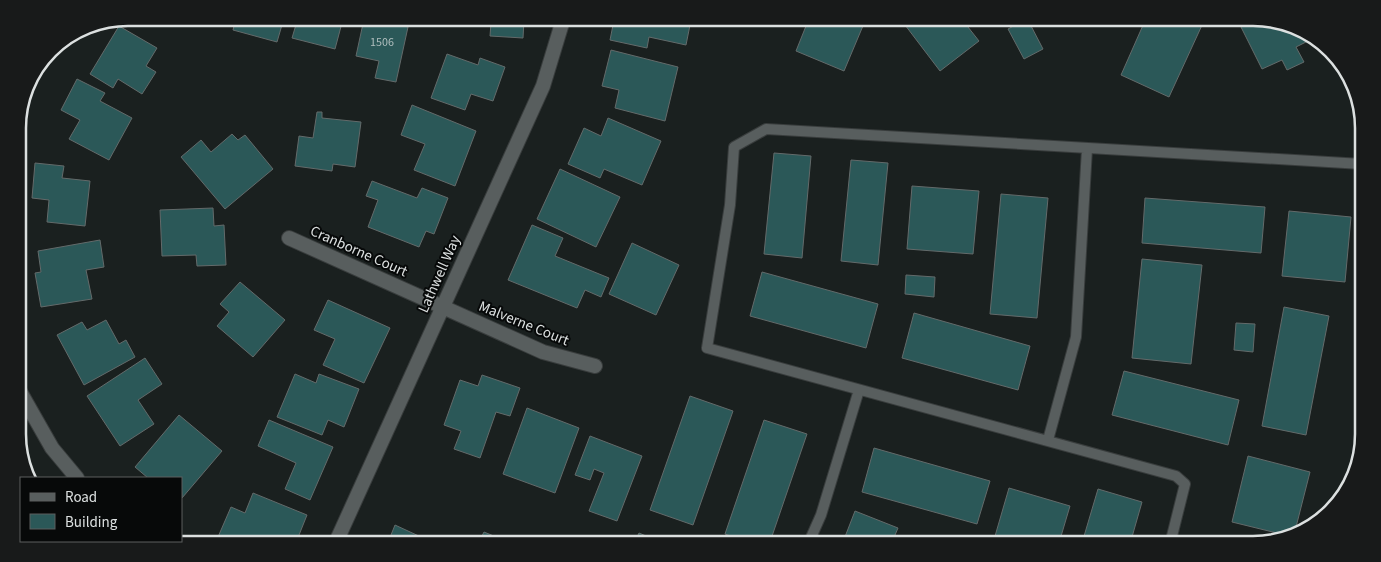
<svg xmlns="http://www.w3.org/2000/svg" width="1381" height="562" font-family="'Source Sans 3',sans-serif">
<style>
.building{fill:#2b5858;stroke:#636a6a}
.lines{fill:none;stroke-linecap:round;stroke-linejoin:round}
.service-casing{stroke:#393d3d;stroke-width:12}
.minor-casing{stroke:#393d3d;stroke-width:16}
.service{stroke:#585e5e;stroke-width:10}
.minor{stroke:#585e5e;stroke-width:14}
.labels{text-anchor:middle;stroke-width:4;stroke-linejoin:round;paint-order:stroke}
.number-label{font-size:12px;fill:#b0bebe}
.street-label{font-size:15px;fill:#dce0e0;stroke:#070909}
.rim{fill:none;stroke:#dce0e0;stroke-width:2.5}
</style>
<rect width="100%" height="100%" fill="#1a201f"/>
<path class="building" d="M236 18H284L277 42 233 30Z
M298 18 343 19 335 49 292 38Z
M364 19H397L396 24 408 27 396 82 375 78 379 61 356 56Z
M464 19 524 20 523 38 490 36 491 23 464 21Z
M614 20H691L686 45 649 37 647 48 610 40Z
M808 21H865L844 71 796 51Z
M902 21 964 22 979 41 940 71Z
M1021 22H1029L1043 49 1024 59 1008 29Z
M1144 23H1203L1169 97 1121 75Z
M1239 23H1289L1305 35 1308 41 1296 47 1304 62 1287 70 1282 60 1262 69Z
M119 26 157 48 146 66 156 72 142 94 118 79 113 88 90 74Z
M611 50 678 67 665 121 615 108 619 90 602 86Z
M447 54 478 65 480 58 505 67 493 101 471 94 465 110 431 98Z
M77 79 105 93 100 101 132 118 109 160 69 139 80 120 61 110Z
M412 105 476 131 455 186 414 170 425 144 401 135Z
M317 112H322V118L361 122 355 167 333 164 332 171 295 166 299 136 313 138Z
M608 118 661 141 642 185 604 169 600 178 568 164 584 128 601 136Z
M232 134 238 140 245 135 273 169 225 209 181 157 201 140 211 152Z
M774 153 811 156 802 258 764 254Z
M851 160 888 163 878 265 841 261Z
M35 163 64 166 62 178 90 181 85 226 47 222 49 200 32 198Z
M560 169 620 197 596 247 537 219Z
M372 181 417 198 422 188 448 198 434 234 426 231 419 247 368 227 378 200 366 196Z
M912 186 979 191 973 254 907 249Z
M1001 194 1048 198 1037 318 990 314Z
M1145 198 1265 207 1261 253 1142 243Z
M213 208 214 226 224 225 226 265 197 266 196 255 162 256 160 210Z
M1289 211 1351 217 1345 282 1282 276Z
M532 225 563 238 555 256 609 278 601 297 585 290 577 308 508 280Z
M100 240 104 267 86 270 92 299 41 307 35 273 41 272 38 251Z
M632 243 679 265 656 315 609 294Z
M1142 259 1202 265 1191 364 1132 358Z
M762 272 878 304 866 348 750 316Z
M906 275 935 277 934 297 905 294Z
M240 282 285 320 253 357 217 326 229 312 220 304Z
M328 300 390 328 364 383 323 365 335 339 314 330Z
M1284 307 1329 316 1306 435 1262 426Z
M914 313 1030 346 1018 390 902 358Z
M106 320 119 344 126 340 135 357 84 385 57 335 82 322 87 330Z
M1236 323 1255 324 1253 352 1234 350Z
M145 358 162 384 138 400 154 424 120 446 87 396Z
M1124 371 1239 400 1228 445 1112 415Z
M295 374 316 383 319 374 359 389 344 427 328 420 322 435 277 417Z
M482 375 520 388 510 416 496 412 480 458 454 449 461 431 444 425 460 380 478 386Z
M690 396 733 411 693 525 650 510Z
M527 408 579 428 555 493 503 474Z
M179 415 222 451 182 498 181 478H148L135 467Z
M269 420 333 447 310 500 285 489 296 463 258 446Z
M764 420 807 434 770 542H748L725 534Z
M590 436 642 456 617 521 589 511 604 473 594 469 590 480 575 475Z
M874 448 990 481 977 524 862 492Z
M1248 456 1310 472 1295 531 1285 535 1232 522Z
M1009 488 1070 506 1059 543H993Z
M1098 489 1142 502 1130 544 1082 543Z
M253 493 307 515 297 540 224 539 218 537 231 507 245 513Z
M855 511 898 528 892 542H843Z
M395 525 421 537 419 540H389Z
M484 532 506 541 480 540Z
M639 533 658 541H635Z"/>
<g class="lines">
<g class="service-casing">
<path id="service" d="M1048 440 1076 337 1087 149
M809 542 821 515 859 390
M1170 544 1185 484 1176 476 707 348 730 205 734 147 766 129 1362 164"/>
</g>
<g class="minor-casing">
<path id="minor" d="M289 238 543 352 595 366
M19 390 52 448 77 478
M337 540 543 86 563 20"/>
</g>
<use href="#service" class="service"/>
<use href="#minor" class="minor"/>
</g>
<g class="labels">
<g class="number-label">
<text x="382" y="46">1506</text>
</g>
<g class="street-label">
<text transform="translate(359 251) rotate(24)" y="5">Cranborne Court</text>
<text transform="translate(439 274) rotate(-66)" y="5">Lathwell Way</text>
<text transform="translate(524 323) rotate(22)" y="5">Malverne Court</text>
</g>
</g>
<path d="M0 0H1381V562H0ZM128 26H1253A102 102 0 0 1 1355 128V434A102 102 0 0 1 1253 536H128A102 102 0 0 1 26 434V128A102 102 0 0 1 128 26Z" fill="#181a1a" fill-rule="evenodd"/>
<path class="rim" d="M128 26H1253A102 102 0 0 1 1355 128V434A102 102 0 0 1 1253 536H128A102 102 0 0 1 26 434V128A102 102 0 0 1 128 26Z"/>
<rect x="20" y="477" width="162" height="65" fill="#070909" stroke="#5c5f5f"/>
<rect x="30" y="493" width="25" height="8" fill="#585e5e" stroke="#5c5f5f"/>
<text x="65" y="502" font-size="15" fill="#dce0e0">Road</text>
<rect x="30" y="514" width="25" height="15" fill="#2b5858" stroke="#5c5f5f"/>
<text x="65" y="527" font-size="15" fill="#dce0e0">Building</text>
</svg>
